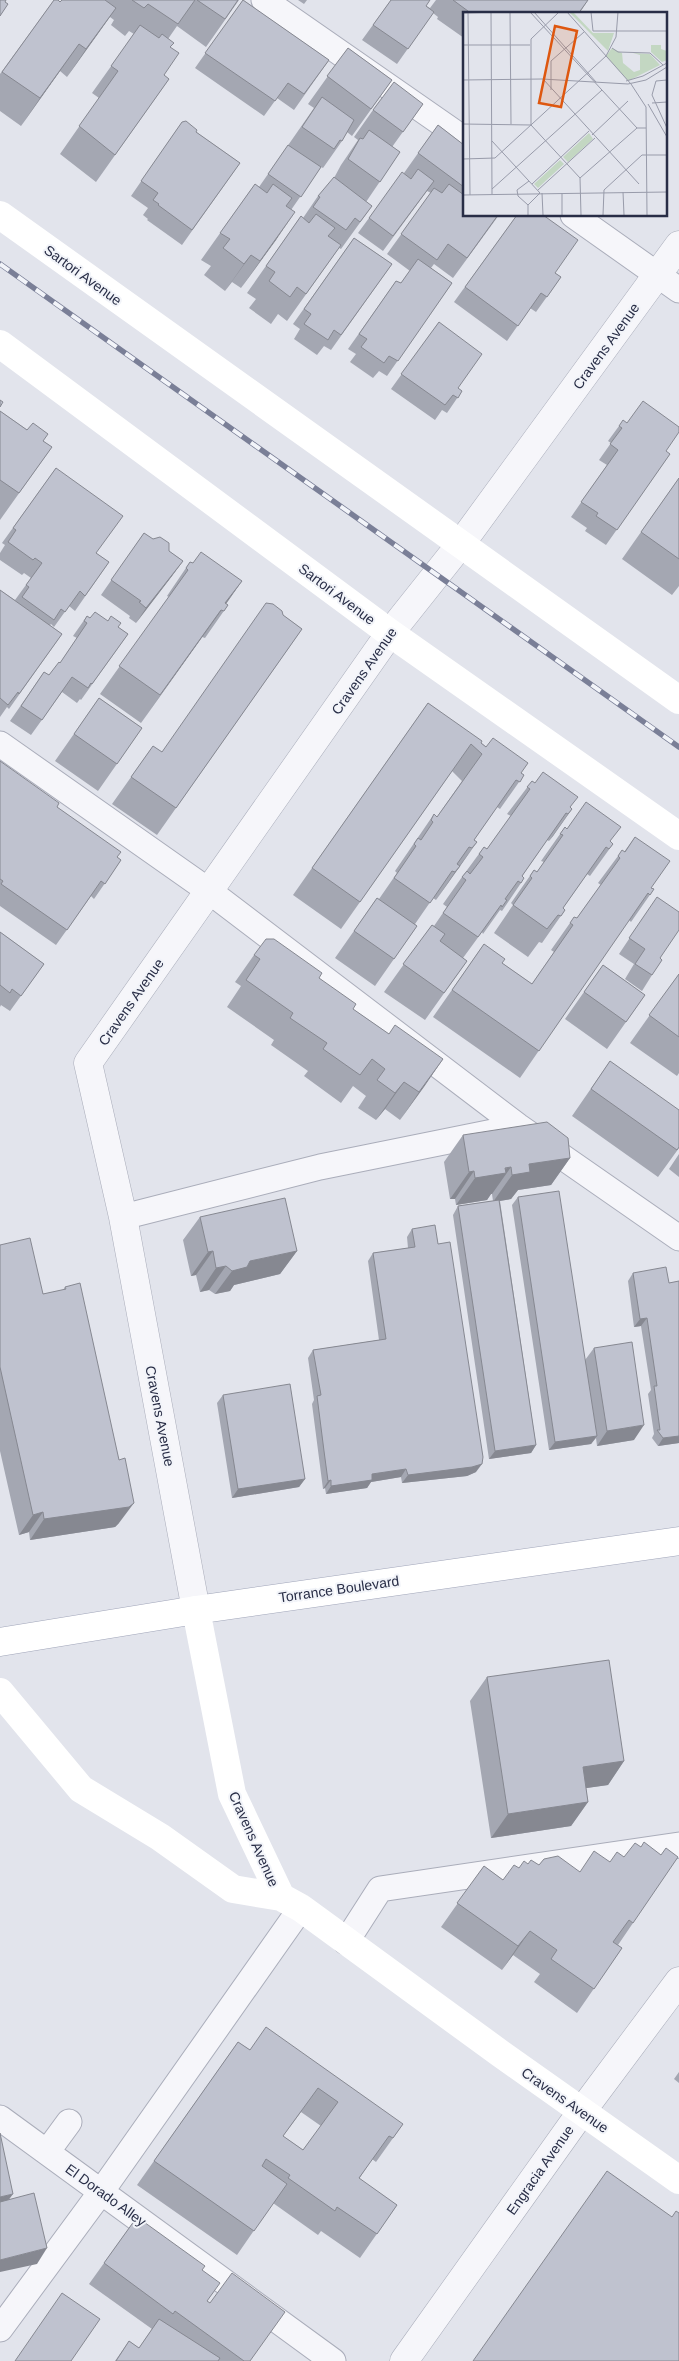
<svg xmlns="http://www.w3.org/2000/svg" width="679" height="2361" font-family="Helvetica,sans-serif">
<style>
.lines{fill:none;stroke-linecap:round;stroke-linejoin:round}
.lane-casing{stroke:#aaadba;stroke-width:27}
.street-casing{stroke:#aaadba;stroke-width:29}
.primary-casing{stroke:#a0a5b9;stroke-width:29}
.lane{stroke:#f6f6fa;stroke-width:25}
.street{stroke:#f6f6fa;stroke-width:28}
.secondary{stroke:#fff;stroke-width:28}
.primary{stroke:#fff;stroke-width:28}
.rail-casing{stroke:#7a7f97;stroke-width:5.5}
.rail{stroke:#f2f4f9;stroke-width:4;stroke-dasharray:11;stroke-linecap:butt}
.wall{fill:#a4a7b2;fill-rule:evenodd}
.shaded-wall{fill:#868891}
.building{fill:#bfc2cf;stroke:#868891;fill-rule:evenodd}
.labels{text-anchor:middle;stroke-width:4;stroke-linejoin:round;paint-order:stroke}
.street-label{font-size:14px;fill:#282d46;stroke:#f2f4f9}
.inset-road{fill:none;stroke:#989baa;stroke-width:1}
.view{fill:#de570f;fill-opacity:0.15;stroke:#de570f;stroke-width:2.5}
.inset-edge{fill:none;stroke:#282d46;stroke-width:2.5}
</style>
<rect width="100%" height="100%" fill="#e2e4ec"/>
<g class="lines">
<g class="lane-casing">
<path id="lane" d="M264 0 464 139
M573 215 679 290
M0 744 209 891 518 1126 679 1238
M123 1217 320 1167 493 1132
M346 1942 380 1889 679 1845
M0 2118 333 2361
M47 2152 69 2122
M0 2329 101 2192 301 1908"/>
</g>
<g class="street-casing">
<path id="street" d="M196 1610 123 1217 88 1063 390 633 460 545 679 245
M404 2361 582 2111 679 1981"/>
</g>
<g class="primary-casing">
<path id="primary" d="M0 1642 196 1610 679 1541"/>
</g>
<use href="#lane" class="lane"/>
<use href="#street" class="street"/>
<path class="secondary" d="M0 215 679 700
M0 344 390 633 679 836
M196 1610 232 1794 281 1897
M0 1692 81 1789 160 1837 233 1889 281 1897 301 1908 501 2054 679 2180"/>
<use href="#primary" class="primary"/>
<g class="rail-casing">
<path id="rail" d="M0 264 679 747"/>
</g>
<use href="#rail" class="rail"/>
</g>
<path class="wall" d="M54 0 60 2 62 0H239L206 47 177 26 168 39 171 47 164 75 169 79 96 182 60 154 99 98 92 93 134 34 129 31 125 36 111 25 114 20 110 17 67 77 60 71 21 126 0 111V74Z
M243 0 329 60 294 110 277 98 264 116 195 68Z
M298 0H307L304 4Z
M391 0 426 6 430 8 436 0H588L579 14H464V38L437 19 438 17 433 13 397 64 362 40Z
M348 48 392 80 352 136 347 132 342 141 323 168 321 167 291 210 276 240 241 288 232 282 225 291 204 275 211 266 201 260 255 184 259 187 314 108 308 104Z
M423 104 392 147 400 152 366 202 372 206 341 249 339 248 287 321 278 314 271 324 249 308 256 299 247 293 301 216 303 218 318 196 334 178 341 165 358 140 354 137 373 110Z
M182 122 240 163 182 245 147 220 148 219 143 215 148 208 131 196Z
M438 125 464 145V215H499L453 278 434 264 431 268 452 283 387 376 379 371 373 378 350 362 356 354 348 349 396 281 401 283 410 271 387 254 431 193 427 191 383 251 358 233 369 218 404 173Z
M517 215 555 273 561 277 536 312 530 308 507 341 454 302Z
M354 238 392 264 331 350 324 346 317 355 294 339 300 329 293 324Z
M439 322 458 388 462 391 447 413 442 410 435 420 391 389Z
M0 411 52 447 0 520Z
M619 426 670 454 606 545 585 531 587 528 571 517 607 465 599 460 611 443 608 441Z
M56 468 96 553 109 562 75 611 69 606 54 627 51 624 50 625 62 634 9 709 7 707 0 717V590L18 602 15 600 31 578 24 573 22 575 0 560V553L5 545 2 543Z
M679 478V586L672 595 622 559Z
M144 533 183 561 172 576 136 623 129 618 130 616 101 595Z
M190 562 242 581 226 604 228 605 205 638 202 637 141 723 100 694 169 597 167 596Z
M283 615 302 629 157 835 112 804 153 746 162 752Z
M87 616 90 618 118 627 128 634 81 700 80 699 77 703 62 692 31 735 10 721 44 672 49 675 60 663 77 638 73 636Z
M99 698 142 728 98 791 55 761Z
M428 703 524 775 500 809 497 807 474 840 477 842 436 900 433 898 415 924 417 926 375 986 335 958 377 898 379 899 397 873 395 871 434 814 437 817 462 781 452 771 341 929 293 895Z
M0 761 57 807 121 860 94 899 91 896 56 945 0 906Z
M532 781 572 809 553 836 549 841 547 840 522 876 521 883 502 911 500 910 483 934 482 932 463 958 467 961 425 1020 384 992 432 925 434 926 447 907 443 904 462 877 484 847 487 849 511 816 507 814Z
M565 827 567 829 610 841 613 844 590 876 587 874 563 908 565 910 542 943 539 942 528 957 494 933 513 905 511 903 534 870 537 872 544 862 541 861Z
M635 837 651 888 654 889 631 922 629 920 520 1078 433 1017 484 944 502 963 532 984 554 952 551 950 570 923 577 918 601 885 598 883 618 856 624 852Z
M647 912 660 958 652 975 642 991 625 979 634 964 619 954Z
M0 932 44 964 10 1011 1 1005 0 1007Z
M254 955 319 978 353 1009 389 1034 443 1059 400 1120 385 1109 376 1120 358 1108 366 1096 353 1086 341 1103 304 1076 308 1071 271 1045 274 1040 227 1007 241 986 235 982Z
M603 965 645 995 607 1049 565 1019Z
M679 974V1073L677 1076 630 1043Z
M610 1061 679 1148 658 1177 572 1116Z
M463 1135 570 1158 551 1185 518 1190 511 1199 500 1201 536 1445 531 1453 489 1459 453 1215 458 1206 493 1201 492 1194H491L487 1200 456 1205 455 1199H450L444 1162Z
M679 1154V1177L669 1169Z
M518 1197 585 1360 594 1348 634 1440 597 1446 596 1438 591 1444 549 1450 512 1205Z
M200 1217 297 1251 280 1274 234 1285 230 1291 215 1294 209 1290 200 1292 196 1275 191 1276 183 1240Z
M412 1229 476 1472 467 1476 402 1483 401 1477 371 1482 367 1488 326 1494 325 1488 323 1489 312 1404 314 1400 308 1358 313 1350 379 1340 368 1261 373 1253 408 1248 407 1237Z
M0 1245 43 1294 63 1290 65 1287 119 1523 115 1527 30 1540 29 1532 19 1535 0 1451Z
M633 1273 669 1283 679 1281V1443L658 1446 652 1438 654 1434 648 1394 651 1390 641 1326 634 1327 628 1281Z
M223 1395 305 1479 299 1487 232 1498 217 1403Z
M487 1677 624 1761 608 1785 586 1788 588 1802 571 1826 491 1838 470 1701Z
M544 1859 633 1923 618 1945 622 1948 577 2013 534 1982 540 1974 513 1955 502 1970 441 1927 484 1866 503 1880 519 1868 528 1864 539 1865Z
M238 2042 250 2050 403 2124 376 2162 372 2159 359 2179 397 2205 360 2258 321 2231 318 2235 273 2203 237 2255 137 2185ZM301 2112 321 2126 303 2150 283 2136Z
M679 2072V2083L674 2079Z
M137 2217 202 2270 207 2301 250 2361H115L129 2341 139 2348 152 2329 89 2284Z"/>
<path class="shaded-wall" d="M116 8 97 35 67 77 86 49Z
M79 44 60 71 21 126 40 98Z
M295 212 276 240 241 288 260 261Z
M251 255 225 291 244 264Z
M183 561 172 576 136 623 146 608Z
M242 581 223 608 141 723 225 603Z
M572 809 553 836 549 841 568 814Z
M477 842 458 869 436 900 455 872Z
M443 1059 424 1087 400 1120 419 1092Z
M404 1082 385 1109 376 1120 395 1093Z
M570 1158 551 1185 518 1190 511 1199 493 1202 512 1175 529 1164Z
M511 1167 492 1194H491L487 1200 456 1205 475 1178Z
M474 1171 455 1199H450L469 1172Z
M213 1251 196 1275 191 1276 208 1252Z
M297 1251 280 1274 234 1285 230 1291 215 1294 232 1271 250 1261Z
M226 1266 209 1290 200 1292 216 1268Z
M647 1318 641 1326 634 1327 640 1319Z
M644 1425 634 1440 597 1446 607 1431Z
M597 1436 591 1444 549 1450 555 1442Z
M679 1436V1443L658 1446 663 1438Z
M536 1445 531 1453 489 1459 495 1451Z
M482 1464 476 1472 467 1476 402 1483 408 1475Z
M406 1469 401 1477 371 1482 367 1488 326 1494 331 1486 372 1474Z
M305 1479 299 1487 232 1498 238 1489Z
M331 1480 325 1488 323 1489 328 1481Z
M134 1503 119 1523 115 1527 30 1540 44 1519Z
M43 1512 29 1532 19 1535 33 1515Z
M624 1761 608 1785 566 1791 583 1767Z
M588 1802 571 1826 491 1838 508 1814Z
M530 1931 513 1955 502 1970 518 1946Z
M13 2194 2 2209 0 2210V2197Z
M47 2248 37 2264 0 2272V2260Z"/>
<path class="building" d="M0 0H6L5 2 8 4 0 16Z
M54 0H58L60 2 62 0H105L116 8 86 49 79 44 40 98 2 72Z
M132 0H195L178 24 148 4 144 8Z
M197 0H238L225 19Z
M243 0 329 60 304 94 288 83 275 101 205 53Z
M391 0H430L426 6 434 12 408 49 373 25Z
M453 0H588L578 14H472Z
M140 25 159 38 162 34 174 43 170 47 179 53 164 75 169 79 115 155 79 126 118 71 111 66Z
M348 48 392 80 371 109 327 76Z
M394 82 423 104 403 132 373 110Z
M322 97 354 120 342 141 340 140 334 149 302 127Z
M186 121 197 130 196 132 240 163 192 230 158 205 159 204 153 200 158 193 141 181 182 122Z
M438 125 464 145V187L418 153Z
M369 130 400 152 380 182 348 159 360 138 363 139Z
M288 145 321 167 301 197 268 174Z
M418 169 434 181 393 236 369 218 402 172 411 179Z
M334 177 372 206 360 222 355 218 346 230 313 207 320 197 318 196Z
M255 184 267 193 273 184 292 198 286 206 295 212 260 261 251 255 244 264 223 248 230 239 220 233Z
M449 184 464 195V215H498L467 258 448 244 437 260 401 234 434 188 442 193Z
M316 214 335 228 328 236 341 245 306 294 297 287 290 297 269 281 275 272 266 266 301 216 309 223Z
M517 215H543L578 240 555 273 561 277 547 297 541 293 518 326 465 287Z
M354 238 392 264 341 335 334 330 328 340 304 324 311 314 304 309Z
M418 259 452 283 398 361 389 356 384 363 361 347 367 339 359 334 396 281 401 283Z
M439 322 482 354 458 388 462 391 458 398 453 395 445 405 401 374Z
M0 400 3 402 0 407Z
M643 401 679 427V432L666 451 670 454 617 530 596 516 598 513 581 502 618 450 610 444 622 428 619 426 623 420 627 423Z
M0 411 27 430 33 423 48 434 43 441 52 447 19 493 0 480Z
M56 468 123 516 96 553 109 562 85 596 80 591 65 612 61 609 54 620 22 597 29 587 26 585 42 563 35 558 33 560 8 542 16 530 13 528Z
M679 478V559L641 532Z
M144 533 153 539 160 537 169 543V551L183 561 146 608 139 602 141 601 111 580Z
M201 552 242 581 225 603 228 605 224 611 221 610 160 695 119 666 188 570 186 568 190 562 193 563Z
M0 590 62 634 19 694 18 692 8 705 0 698Z
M266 603 273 604 282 611 283 615 302 629 176 808 131 777 153 746 162 752Z
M95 612 108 621 111 616 121 623 118 627 128 634 92 684 91 683 88 688 72 677 42 720 21 706 44 672 49 675 59 662 60 663 87 623 84 621 87 616 90 618Z
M99 698 142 728 117 764 74 734Z
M428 703 482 741 481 743 486 747 493 738 528 763 521 773 524 775 520 782 516 780 474 840 477 842 472 848 469 847 457 864 460 866 455 872 452 871 430 903 394 878 416 846 414 844 418 838 421 840 433 822 431 820 434 814 437 817 482 754 471 744 360 902 312 868Z
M0 761 59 803 57 807 121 852 117 857 121 860 105 884 101 881 67 930 1 884 3 881 0 879Z
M543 772 578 797 570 807 572 809 568 814 566 813 522 876 524 878 521 883 518 881 505 899 507 900 502 907 501 905 478 937 443 913 466 880 462 877 467 871 470 874 483 857 479 854 484 847 487 849 530 789 527 787 532 781 535 783Z
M586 802 621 827 610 841 613 844 609 849 606 847 563 908 565 910 561 916 558 915 547 929 513 905 532 878 530 876 534 870 537 872 563 835 560 834 565 827 567 829Z
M635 837 670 861 651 888 654 889 650 895 648 893 539 1051 452 990 484 944 505 959 502 963 532 984 573 925 570 923 574 917 577 918 620 858 618 856 622 850 625 852Z
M657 897 679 912V930L660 958 662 960 652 975 635 964 645 949 629 938Z
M377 898 417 926 394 959 354 931Z
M432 925 445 934 440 941 467 961 444 993 403 964Z
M0 932 44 964 21 996 12 989 10 993 0 985Z
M266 939H274L322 973 319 978 356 1004 353 1009 389 1034 395 1025 443 1059 419 1092 404 1082 395 1093 377 1080 385 1069 372 1059 360 1075 323 1049 327 1043 290 1018 293 1013 246 980 260 959 254 955Z
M603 965 645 995 626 1022 584 992Z
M679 974V1037L649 1015Z
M610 1061 679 1110V1147L677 1150 591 1089Z
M547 1122 568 1138 570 1158 529 1164 530 1172 512 1175 511 1167 505 1168 506 1173 475 1178 474 1171 469 1172 463 1135Z
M559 1191 597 1436 555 1442 518 1197Z
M285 1198 297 1251 250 1261 247 1267 232 1271 226 1266 216 1268 213 1251 208 1252 200 1217Z
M499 1200 536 1445 495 1451 458 1206Z
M435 1225 438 1244 450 1242 483 1457 482 1464 472 1467 408 1475 406 1469 372 1474V1480L331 1486V1480L328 1481 324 1451 317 1396 321 1395 313 1350 386 1339 373 1253 415 1247 412 1229Z
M30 1238 43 1294 66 1289 65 1287 80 1283 119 1460 125 1458 134 1503 129 1507 44 1519 43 1512 33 1515 0 1367V1245Z
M666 1267 669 1283 679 1281V1436L663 1438 657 1430H660L654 1386H657L647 1318 640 1319 633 1273Z
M632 1342 644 1425 607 1431 594 1348Z
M290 1384 305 1479 238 1489 223 1395Z
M609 1660 624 1761 583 1767 588 1802 508 1814 487 1677Z
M644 1842 661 1855 666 1848 678 1857 633 1923 629 1920 613 1942 622 1948 594 1989 551 1959 557 1950 530 1931 518 1946 457 1903 484 1866 503 1880 514 1865 519 1868 524 1861 528 1864 531 1860 539 1865 544 1859 558 1856 580 1872 594 1851 610 1862 617 1852 624 1857 635 1843 641 1847Z
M266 2027 403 2124 393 2138 389 2136 359 2178 397 2205 377 2234 337 2207 335 2211 288 2178 290 2175 266 2159 262 2166 287 2184 254 2231 154 2161 238 2042 250 2050ZM318 2088 338 2102 303 2150 283 2136Z
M0 2133 13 2194 0 2197Z
M607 2171 672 2217 676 2211 679 2213V2361H473Z
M34 2193 47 2248 0 2260V2202Z
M137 2217 205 2266 202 2270 220 2283 207 2301 210 2303 232 2273 285 2312 250 2361H244L175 2311 173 2314 104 2263Z
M62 2293 100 2319 71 2361H15Z
M159 2319 220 2358 218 2361H116L129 2341 139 2348Z"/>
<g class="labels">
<g class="street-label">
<text transform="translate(83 275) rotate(36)" y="5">Sartori Avenue</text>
<text transform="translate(606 346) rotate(-54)" y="5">Cravens Avenue</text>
<text transform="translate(337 594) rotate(37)" y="5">Sartori Avenue</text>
<text transform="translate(364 671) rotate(-55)" y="5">Cravens Avenue</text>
<text transform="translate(131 1002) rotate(-55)" y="5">Cravens Avenue</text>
<text transform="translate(160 1416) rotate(79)" y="5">Cravens Avenue</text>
<text transform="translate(339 1589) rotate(-8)" y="5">Torrance Boulevard</text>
<text transform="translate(254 1839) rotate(66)" y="5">Cravens Avenue</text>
<text transform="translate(565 2100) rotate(35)" y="5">Cravens Avenue</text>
<text transform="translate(540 2170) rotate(-55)" y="5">Engracia Avenue</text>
<text transform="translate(106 2195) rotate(36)" y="5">El Dorado Alley</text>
</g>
</g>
<g transform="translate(463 12)">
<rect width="204" height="204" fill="#e2e4ec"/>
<path d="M106 0H110L130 21H151L145 39ZM188 33H198V37L204 39V48L199 50 188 40ZM149 36 159 41 160 51 171 60 177 58V43L170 41 187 42 197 53 165 69 143 44ZM126 121 130 127 105 150 100 145ZM97 148 101 152 75 176 71 172Z" fill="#c3d7c2"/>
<path class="inset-road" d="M5 0 7 183M28 0 29 182M47 0 48 112M67 0 174 116M71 0 133 70M96 0 68 27V113L117 166 118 203M104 0 168 72 183 95 184 203M128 0 130 19H204M0 1 37 0M0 33H67M149 36 155 40 187 41 200 53M80 67 176 172M0 68 79 67 165 72 183 68 204 55M204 68 193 69 189 83 204 116M163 69 180 64 204 51M88 78V49L121 20M189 91 204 90M185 92 204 125M0 112 68 113M129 123 165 89M29 129 77 181 65 193V203M0 147 32 146 143 44 153 25 155 0M117 166 174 116H183M69 172 126 119M29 177 139 78M75 178 132 126M160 180 161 203M79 181 80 203M99 181V203M0 183 204 180M65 193 55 184 54 178 66 169M140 203 141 178 179 143H204"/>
<path class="view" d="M92 14 114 19 98 95 76 91Z"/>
<rect width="204" height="204" class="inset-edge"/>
</g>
</svg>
